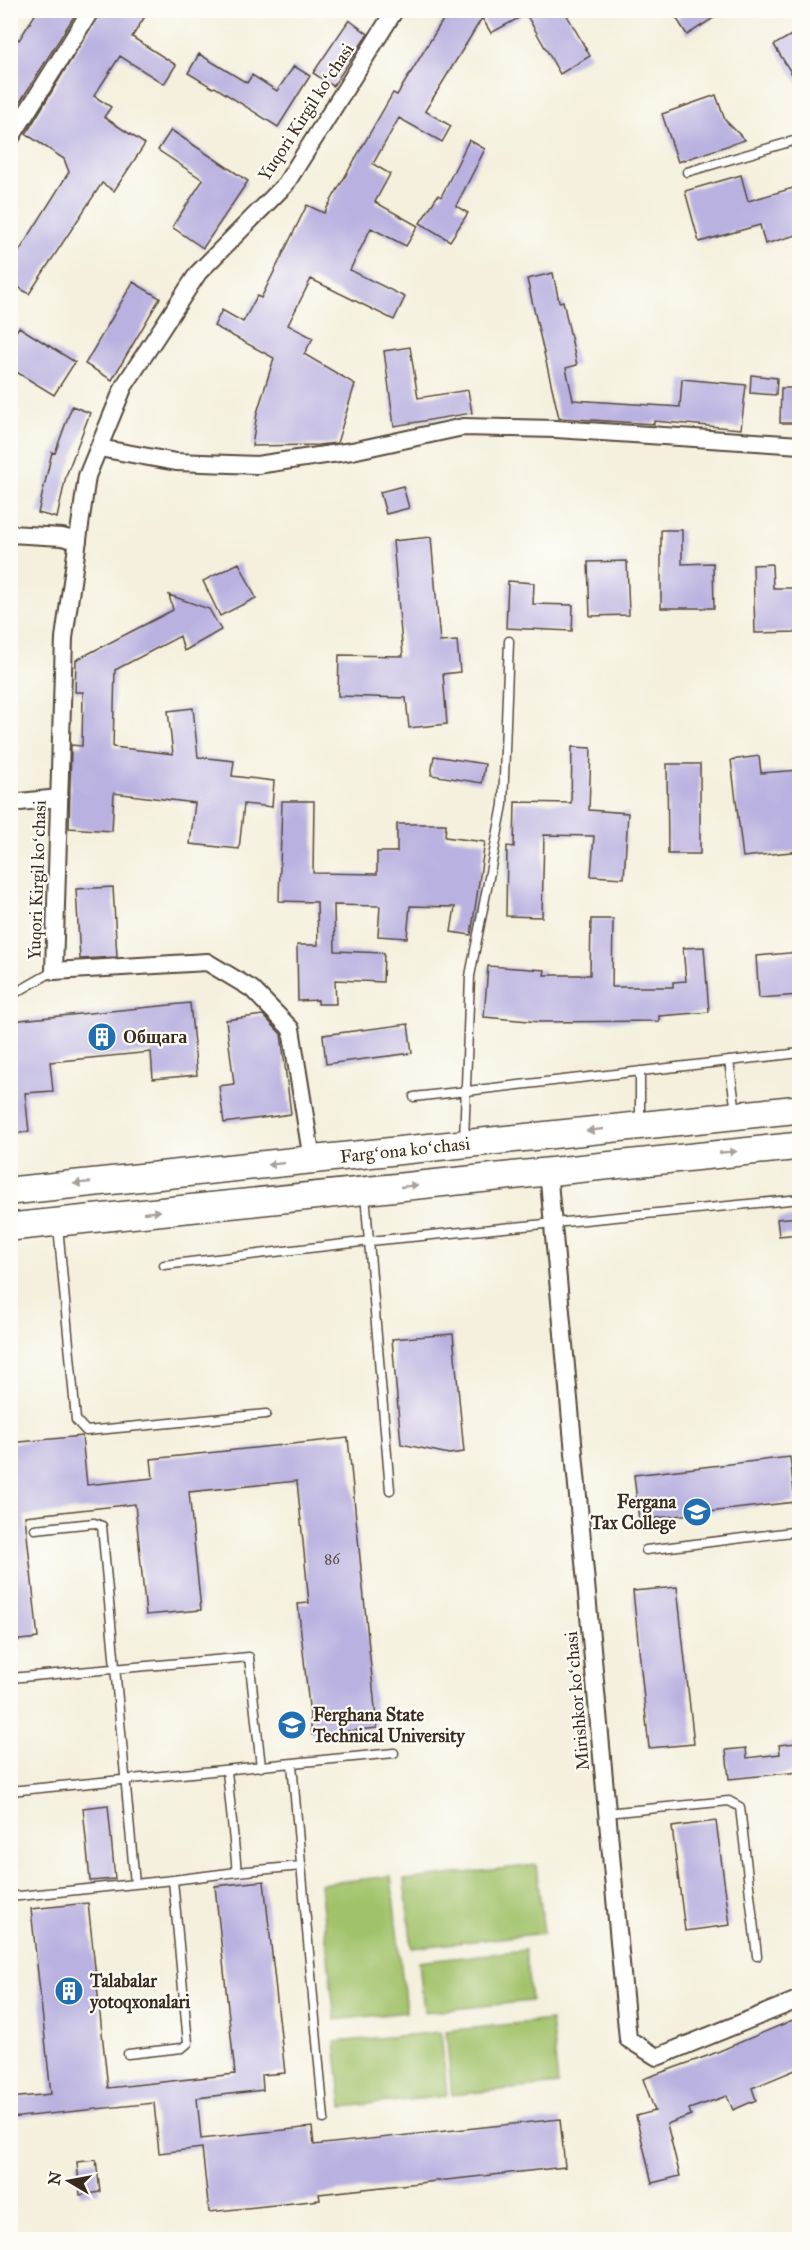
<svg xmlns="http://www.w3.org/2000/svg" width="810" height="2250" font-family="'IM FELL Great Primer',serif">
<style>
.green{fill:#a2c26a;stroke:#6e7644;stroke-width:1.5}
.building{fill:#b9b1e0}
.lines{fill:none;stroke-linecap:round;stroke-linejoin:round}
.service-casing{stroke:#57483b;stroke-width:11}
.minor-casing{stroke:#57483b;stroke-width:20}
.primary-casing{stroke:#57483b;stroke-width:30}
.service{stroke:#fff;stroke-width:8}
.minor{stroke:#fff;stroke-width:16}
.primary{stroke:#fff;stroke-width:27}
.oneway{fill:#a79f9a}
.labels{text-anchor:middle;stroke-width:4.5;stroke-linejoin:round;paint-order:stroke}
.number-label{font-size:15px;fill:#5a4c4e}
.street-label{font-size:18px;fill:#3b2a1e;stroke:#fdfcf7}
.poi-label{font-size:18px;font-weight:bold;fill:#3b2a1e;stroke:#fdfcf7;text-anchor:start}
</style>
<rect width="100%" height="100%" fill="#fdfcf7"/>
<filter id="ink" filterUnits="userSpaceOnUse"><feTurbulence type="fractalNoise" baseFrequency=".0167" numOctaves="2"/><feDisplacementMap in="SourceGraphic" scale="12" xChannelSelector="R" yChannelSelector="G"/><feConvolveMatrix kernelMatrix="1 2 1 2 8 2 1 2 1" color-interpolation-filters="sRGB"/></filter>
<filter id="wash" filterUnits="userSpaceOnUse"><feTurbulence type="fractalNoise" baseFrequency=".008" numOctaves="4" result="noise"/><feDisplacementMap in="SourceGraphic" scale="24" xChannelSelector="R" yChannelSelector="G"/><feGaussianBlur stdDeviation="1.35" result="paint"/><feColorMatrix in="noise" values="0 0 0 0 0 0 0 0 0 0 0 0 0 0 0 0 0 1.4 0 .05"/><feComposite in="paint" operator="in"/></filter>
<g filter="url(#wash)">
<rect width="100%" height="100%" fill="#f4f0dd"/>
<path class="green" d="M536 1865 544 1933 412 1948 404 1880Z
M391 1876 406 2012 335 2020 320 1884Z
M525 1950 531 2001 424 2012 419 1962Z
M551 2020 558 2084 452 2095 446 2031Z
M441 2032 447 2096 342 2107 335 2042Z"/>
<g id="blocks">
<path class="building" d="M38 10H78L10 118V35L19 40Z
M101 10H149L132 37 176 65 164 84 120 56 94 96 111 107 104 117 145 144 114 191 102 183 29 294 10 282V266L69 172 64 159 26 134Z
M449 10H564L590 56 560 74 526 14 491 33 482 18 425 111 451 126 442 142 399 118 373 164 390 174 375 202 418 226 406 246 371 228 350 270 405 297 394 320 311 279 288 325 313 338 304 354 355 384 337 443 318 445 252 446 257 413 274 358 214 326 222 310 243 322 257 296 261 298 307 205 324 213 393 93 397 95Z
M690 10H726L687 35 677 19Z
M349 20 368 34 333 86 313 73Z
M800 30V87L774 45Z
M199 54 247 83 252 75 277 91 294 66 310 76 278 127 215 87 213 88 188 73Z
M716 95 725 120 745 140 678 162 662 114Z
M171 130 248 181 203 248 172 227 203 180 158 150Z
M469 140 485 149 456 206 468 213 450 241 420 223 438 195 441 197Z
M741 175 748 201 800 186V234L765 244 760 225 699 242 685 191Z
M553 273 559 302 563 301 577 365 566 368 573 400 680 407 682 379 746 385 741 429 654 421V424L559 418 527 279Z
M133 282 160 298 112 380 85 364Z
M19 327 75 362 54 395 10 368V340Z
M410 347 418 398 468 390 472 413 394 426 384 351Z
M751 375 777 378 776 395 750 393Z
M781 388H800V423H780Z
M72 406 90 413 66 476 57 518 38 513 52 452 55 453Z
M403 486 409 508 386 514 380 492Z
M661 530H682V564L713 563 714 608H661Z
M431 537 440 642 457 641 460 672 443 674 447 724 409 728 406 698 338 696 339 655 403 656 393 541Z
M627 561 629 615 590 616 588 562Z
M239 563 256 598 220 616 203 581Z
M772 564 773 588H800V632L755 633 753 565Z
M508 581 534 583 533 604 573 605 572 631 506 628Z
M169 595 209 609 221 630 184 651 180 636 115 670 113 747 173 754 168 711 193 708 198 757 234 761 232 776 274 781 272 807 244 804 239 849 190 844 195 803 114 793 112 831 69 828 71 745 82 746 83 692H75L76 660 173 610Z
M572 747 591 748 589 810 628 813 624 878 591 876 594 836 544 835 542 917 506 916 507 846 514 847 515 802 571 803Z
M434 756 485 764 482 783 431 775Z
M759 756 761 773 800 770V851L743 857 731 760Z
M667 764H700V854H668Z
M282 801H314L313 873 377 874V852H397V824H446L445 837 485 842 471 935 451 932 455 907 410 906 407 938 378 936 380 906 334 905 335 951 384 953 383 982 335 980 336 1004H318V1000L298 1001 297 945H318L317 902 279 901Z
M113 887 117 957 80 959 76 889Z
M591 919H613L612 987H673V982L686 981 683 948 704 947 709 1012 659 1016V1021L540 1022 484 1017 488 966 545 970 544 975H590Z
M800 952V995L759 998 756 956Z
M190 1003 197 1075 153 1079 151 1052 50 1062 53 1091 25 1093 29 1132 10 1134V1021Z
M263 1015 281 1034 291 1114 224 1123 219 1086 234 1084 226 1020Z
M408 1024 412 1053 326 1064 323 1035Z
M800 1217V1234L779 1236 777 1219Z
M453 1334 464 1452 449 1454 401 1444 392 1339Z
M82 1436 87 1485 153 1478 151 1459 348 1438 377 1728 312 1735 298 1604 309 1603 297 1481 189 1492 201 1610 146 1615 135 1504 25 1516 38 1638 10 1641V1443Z
M790 1457 795 1502 639 1520 634 1475Z
M677 1587 694 1744 649 1748 633 1591Z
M796 1743 799 1772 729 1779 726 1750 746 1748 747 1758 780 1754 779 1745Z
M108 1805 115 1879 90 1881 83 1808Z
M716 1821 730 1925 685 1931 672 1827Z
M264 1881 285 2073 262 2075 263 2090 197 2098 201 2139 312 2127 314 2145 560 2119 565 2167 319 2194 320 2200 209 2212 202 2148 159 2153 154 2103 10 2118V2098L51 2094 31 1909 88 1903 108 2088 235 2074 215 1886Z
M800 2017V2068L752 2088 756 2100 733 2110 727 2096 689 2109 691 2115 667 2124 680 2176 652 2183 636 2116 655 2111 643 2079 710 2055Z
M96 2160 100 2192 80 2195 77 2162Z"/>
</g>
</g>
<g filter="url(#ink)">
<use href="#blocks" fill-opacity="0" stroke="#57483b" stroke-width="1.5"/>
<g class="lines">
<g class="service-casing">
<path id="service" d="M687 172 800 139
M10 996 54 971
M729 1061 736 1112
M640 1071V1122
M414 1097 800 1053
M464 1141 470 976 503 805 509 641
M365 1194 390 1490
M58 1226 76 1420 86 1431 266 1414
M164 1265 370 1241 800 1199
M35 1529 94 1523 102 1526 135 1884
M646 1550 800 1531
M10 1678 249 1657 261 1767
M292 1764 324 2119
M10 1791 394 1753
M606 1813 729 1801 740 1807 757 1956
M237 1872 302 1866
M10 1897 173 1880
M128 2054 182 2048 188 2043 173 1880 237 1872 227 1771"/>
</g>
<g class="minor-casing">
<path id="minor" d="M10 139 91 10
M99 448 176 462 257 465 352 451 463 427 556 429 800 445
M10 534 62 537 78 541
M10 803 59 798
M312 1160 291 1029 252 989 207 962 54 971 64 638 87 476 124 386 198 273 285 185 395 10
M548 1171 628 2039 657 2057 800 1999"/>
</g>
<g class="primary-casing">
<path id="primary" d="M10 1191 800 1109
M10 1227 800 1146"/>
</g>
<use href="#service" class="service"/>
<use href="#minor" class="minor"/>
<use href="#primary" class="primary"/>
</g>
<defs><path id="oneway-solid" d="M-6-.8H1V-3.2L6.5 0L1 3.2V.8H-6Z" transform="scale(1.5)"/></defs>
<g class="oneway">
<use href="#oneway-solid" transform="translate(595 1130) rotate(174)"/>
<use href="#oneway-solid" transform="translate(728 1152) rotate(-5)"/>
<use href="#oneway-solid" transform="translate(276 1164) rotate(174)"/>
<use href="#oneway-solid" transform="translate(82 1183) rotate(174)"/>
<use href="#oneway-solid" transform="translate(409 1186) rotate(-6)"/>
<use href="#oneway-solid" transform="translate(152 1212) rotate(-6)"/>
</g>
</g>
<defs>
<g id="building-disc" transform="scale(1.5)"><circle r="9.5" fill="#1f6fb2" stroke="#fdfcf7"/><path d="M-4-6H4V6H1V3H-1V6H-4ZM-2.5-4.3h1.7v1.8h-1.7ZM.8-4.3h1.7v1.8H.8ZM-2.5-1h1.7V.8h-1.7ZM.8-1h1.7V.8H.8Z" fill="#fff"/></g>
<g id="university-disc" transform="scale(1.5)"><circle r="9.5" fill="#1f6fb2" stroke="#fdfcf7"/><path d="M0-5L7-2L0 1L-7-2ZM-4 1L0 2.5L4 1V4Q0 6-4 4Z" fill="#fff"/></g>
</defs>
<g fill-rule="evenodd">
<use href="#building-disc" x="102" y="1037"/>
<use href="#university-disc" x="697" y="1512"/>
<use href="#university-disc" x="292" y="1725"/>
<use href="#building-disc" x="69" y="1991"/>
</g>
<g class="labels">
<g class="number-label">
<text x="332" y="1564">86</text>
</g>
<g class="street-label">
<text transform="translate(306 112) rotate(-57)" y="6">Yuqori Kirgil koʻchasi</text>
<text transform="translate(37 880) rotate(-88)" y="6">Yuqori Kirgil koʻchasi</text>
<text transform="translate(405 1150) rotate(-6)" y="6">Fargʻona koʻchasi</text>
<text transform="translate(577 1701) rotate(-95)" y="6">Mirishkor koʻchasi</text>
</g>
<g class="poi-label">
<text x="123" y="1043">Общага</text>
<text x="676" y="1508" text-anchor="end">Fergana<tspan x="676" dy="21">Tax College</tspan></text>
<text x="313" y="1721">Ferghana State<tspan x="313" dy="21">Technical University</tspan></text>
<text x="90" y="1987">Talabalar<tspan x="90" dy="21">yotoqxonalari</tspan></text>
</g>
</g>
<rect width="810" height="2250" fill="none" stroke="#fdfcf7" stroke-width="36"/>
<g transform="translate(69 2181) rotate(280)" stroke="#fdfcf7" stroke-width="4.5" paint-order="stroke">
<path d="M0-4.5L10 22L0 15L-10 22Z" fill="#3b2a1e"/>
<text y="-9" font-size="16" font-weight="bold" text-anchor="middle" fill="#3b2a1e">N</text>
</g>
</svg>
